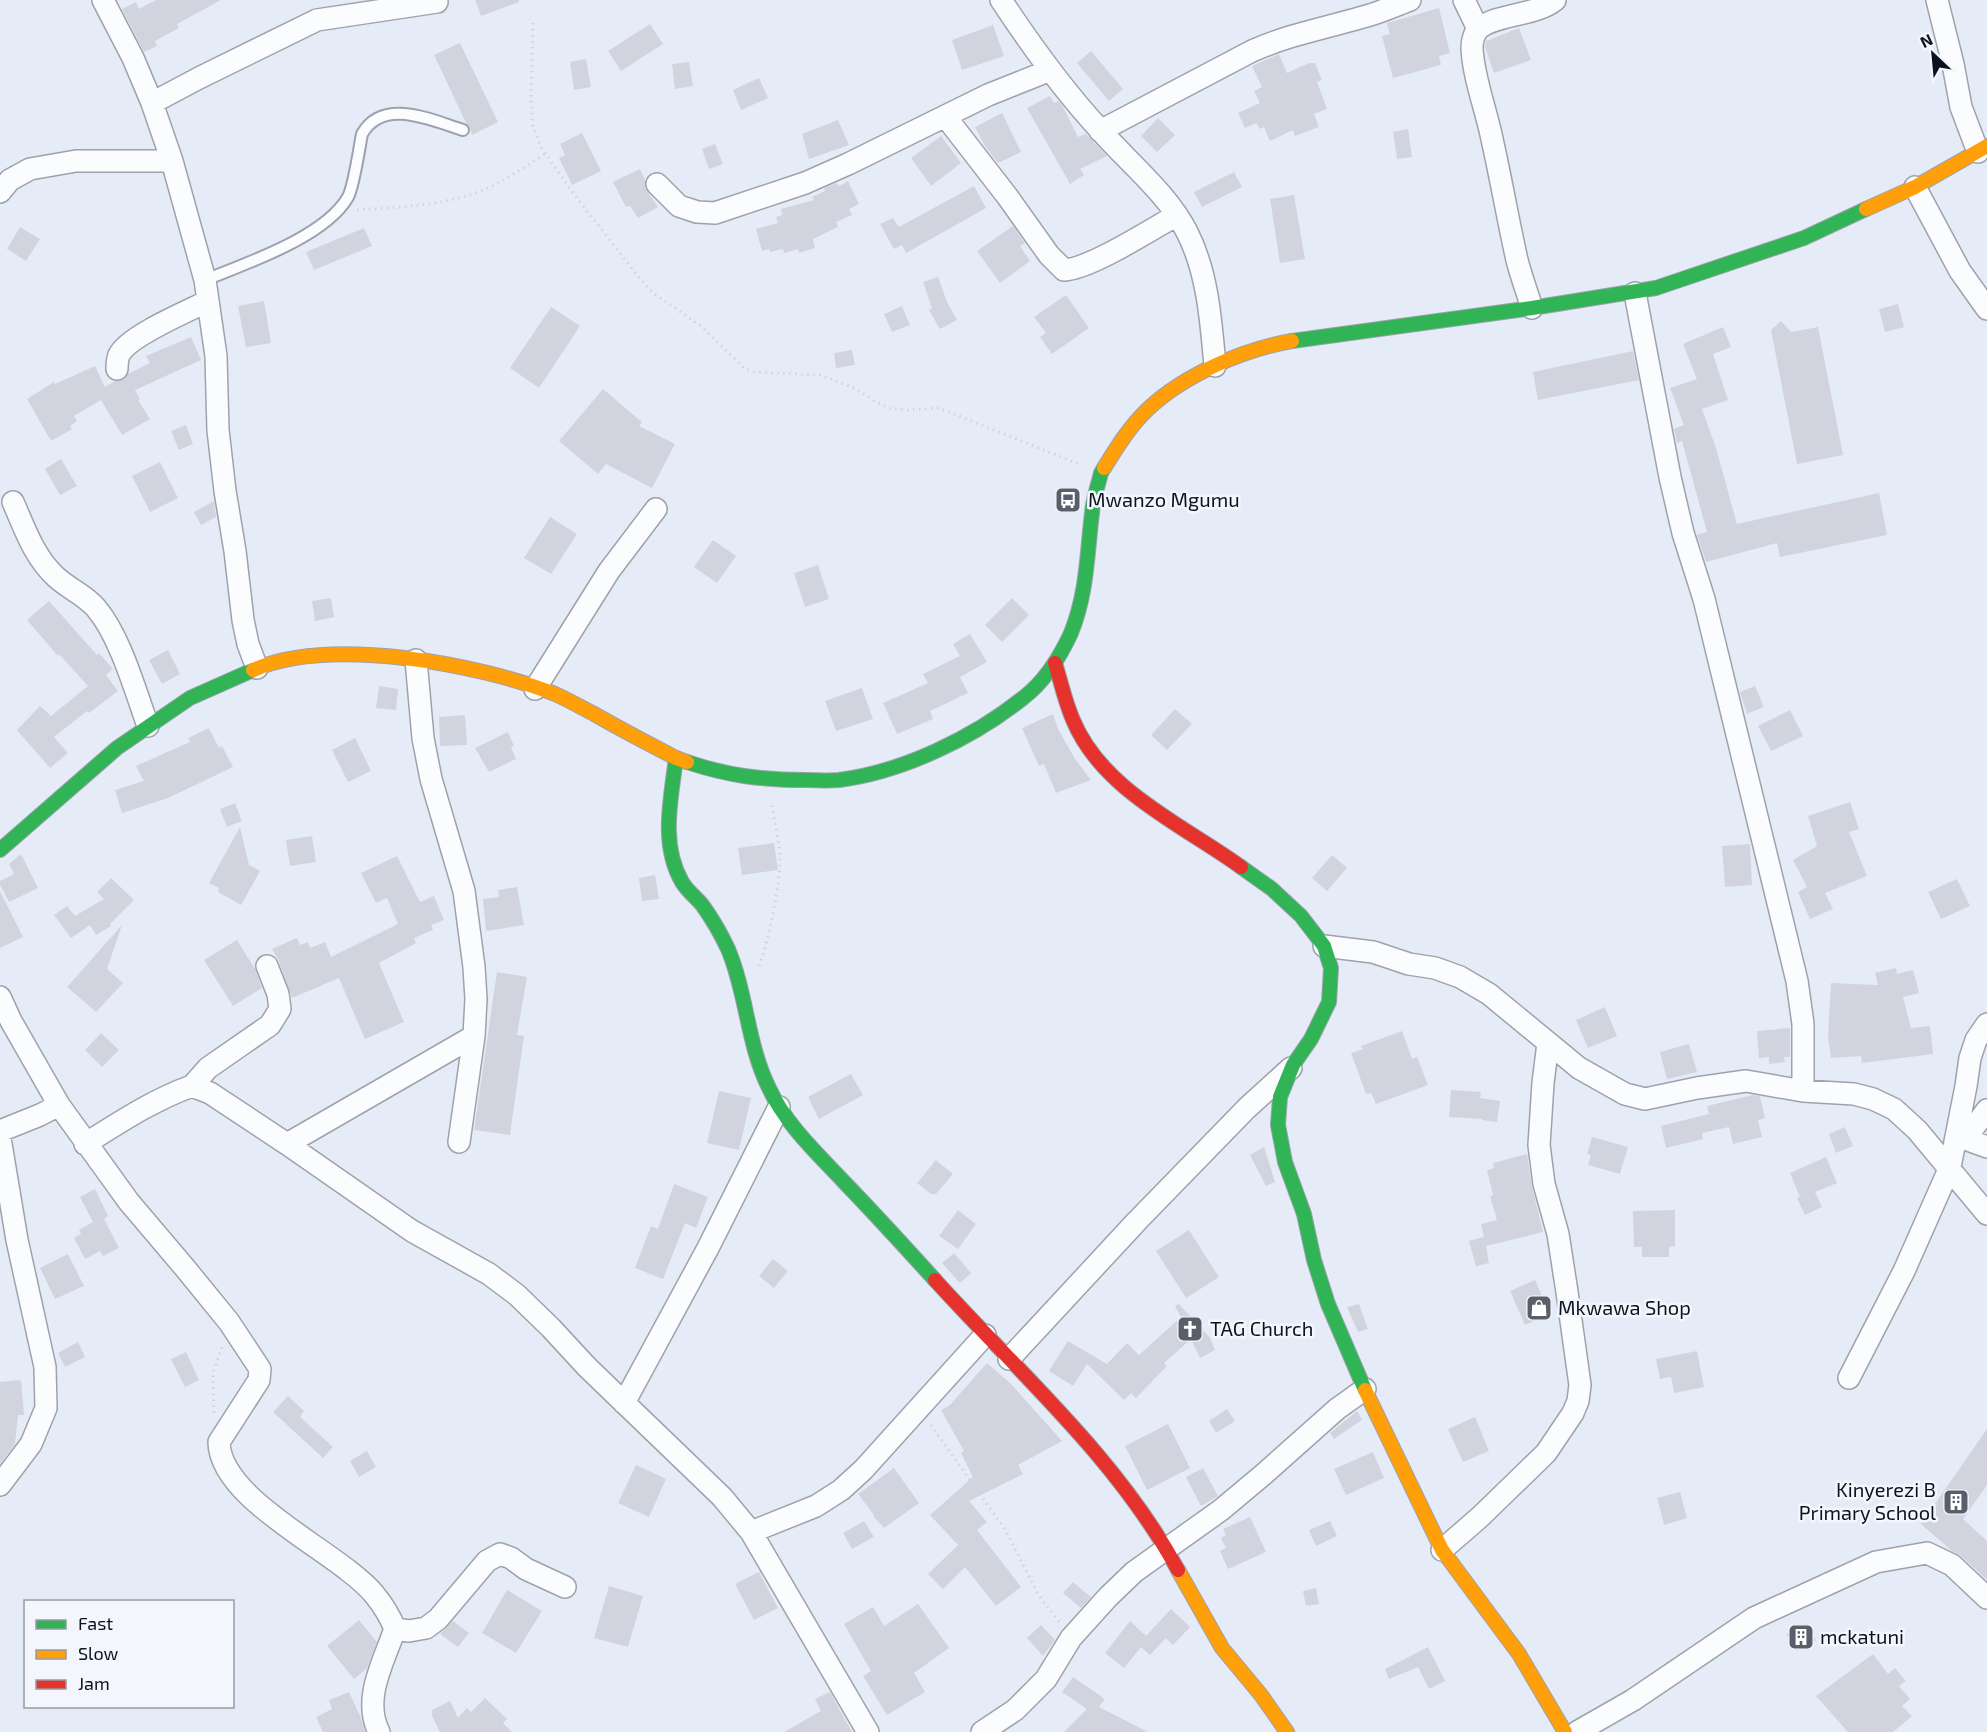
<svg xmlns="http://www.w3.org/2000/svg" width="1987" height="1732" font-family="'Exo 2',sans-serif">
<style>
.building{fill:#d1d4df}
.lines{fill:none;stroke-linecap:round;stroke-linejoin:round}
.lane-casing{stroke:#9da2ac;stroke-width:14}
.street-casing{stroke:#9da2ac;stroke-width:24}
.fast-casing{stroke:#9da2ac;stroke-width:16}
.slow-casing{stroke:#9da2ac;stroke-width:16}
.jam-casing{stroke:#9da2ac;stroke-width:16}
.path{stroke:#d2d3d7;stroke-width:3;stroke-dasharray:1.5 4.5;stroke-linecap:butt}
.lane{stroke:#fbfcfe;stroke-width:10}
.street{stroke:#fbfcfe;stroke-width:21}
.fast{stroke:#30b455;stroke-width:14}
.slow{stroke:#ff9f0a;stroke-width:14}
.jam{stroke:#e5322d;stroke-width:14}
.labels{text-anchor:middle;stroke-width:5;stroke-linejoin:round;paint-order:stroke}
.poi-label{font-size:20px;fill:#0d131e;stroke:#f3f7fd;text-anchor:start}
</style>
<rect width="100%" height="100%" fill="#e6ecf7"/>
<path class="building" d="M156 0H221L177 24 179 28 155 41 157 46 144 52 122 9 136 2 139 9Z
M475 0H519V2L481 16Z
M1439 8 1450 53 1439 56 1441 65 1393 78 1382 36 1390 34 1387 23Z
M650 24 663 44 621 71 608 51Z
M993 25 1004 56 962 70 952 40Z
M1519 28 1531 60 1494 73 1485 47 1486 41Z
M460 43 498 122 472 135 470 128 466 123 434 55Z
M1091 51 1123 89 1109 101 1077 63Z
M1279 54 1287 73 1309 63H1315L1322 80 1317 82 1327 109 1314 114 1319 127 1295 136 1293 130 1270 141 1264 127 1260 129 1256 123 1245 128 1238 113 1260 103 1254 91 1262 87 1252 66Z
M586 59 591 87 574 90 570 62Z
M689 62 693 86 675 89 672 64Z
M759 78 768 98 741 110 733 90Z
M1050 96 1054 103 1058 101 1062 105 1078 137 1086 134 1107 156 1080 169 1084 175 1070 184 1027 108Z
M1002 113 1021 152 998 163 985 146 975 127Z
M1158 118 1175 135 1157 152 1141 136Z
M838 120 849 145 809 159 802 134Z
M1408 129 1412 157 1397 159 1393 132Z
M582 133 601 171 572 185 559 158 565 155 560 144Z
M941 136 961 163 931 186 911 158Z
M715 144 723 164 709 169 702 149Z
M640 169 645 180V188L658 207 638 218 630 206 626 207 613 182Z
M1234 172 1242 187 1202 207 1194 192Z
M848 181 859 204 849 209 852 215 836 222 838 227 813 239 815 248 799 253 798 249 784 253 783 249 770 252 769 249 762 251 756 229 778 223 776 217 782 215 781 209 814 200 812 197 825 191 824 188 837 183 839 186Z
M974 186 986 208 906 253 902 245 894 249 880 224 893 218 899 227Z
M1294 195 1305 259 1280 263 1270 199Z
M1013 226 1025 243 1020 246 1030 261 1000 283 977 251Z
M20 227 40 239 26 261 7 249Z
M364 228 372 246 314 270 306 252Z
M938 277 947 302 957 320 940 329 929 310 932 308 923 282Z
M1066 295 1089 328 1052 354 1040 337 1046 333 1034 317Z
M264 301 271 343 246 347 238 306Z
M1898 304 1904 327 1885 332 1879 309Z
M902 306 910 325 892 332 884 314Z
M551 307 580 326 539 388 510 368Z
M1781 321 1791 332 1818 327 1843 455 1797 464 1771 330Z
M1723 327 1731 347 1713 354 1728 400 1702 409 1716 448 1737 524 1879 493 1887 535 1780 557 1777 543 1706 562 1697 535 1707 532 1682 441 1677 443 1674 429 1684 425 1670 388 1697 379 1683 344Z
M191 337 201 360 135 390 140 399 138 400 150 419 122 435 101 400 74 416 77 421 70 426 72 429 51 441 27 399 54 382 55 384 95 366 105 387 115 381 123 380 128 374 150 363 146 356Z
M852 350 855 365 836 368 834 353Z
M1633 351 1639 380 1538 400 1533 372Z
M603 389 642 422 639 426 675 444 652 488 606 464 598 474 559 441Z
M186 425 193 444 179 450 171 431Z
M61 459 77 486 60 495 45 469Z
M160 462 178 498 150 512 132 476Z
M214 501 216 517 201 525 194 512Z
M550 517 577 534 551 574 524 558Z
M713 540 736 556 717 583 694 567Z
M818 565 829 599 805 607 794 573Z
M331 598 334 617 315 621 312 601Z
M1012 598 1029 615 1002 642 985 625Z
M49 601 97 655 99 653 113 669 106 675 118 691 89 713 87 711 54 737 68 753 50 768 17 730 40 706 51 716 88 686 59 654 58 656 27 620Z
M970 634 987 662 960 677 968 693 930 711 933 719 897 734 883 703 928 683 923 674 960 656 953 644Z
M168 650 180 674 162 684 149 660Z
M379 686 398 689 396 710 376 708Z
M1755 686 1764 707 1747 714 1740 692Z
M862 688 873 719 836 731 825 701Z
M1175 709 1192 724 1167 750 1151 735Z
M1790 710 1803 736 1771 751 1758 726Z
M1053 714 1058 729 1075 759 1091 780 1056 793 1044 764 1039 766 1022 728Z
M465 715 467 745 440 746 439 717Z
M209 728 219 748 222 746 233 767 168 798 122 813 115 790 144 781 136 766 190 742 188 738Z
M508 732 514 746 511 747 516 759 489 772 475 748Z
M355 738 371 771 348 782 332 750Z
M1850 802 1859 829 1849 832 1867 876 1825 893 1833 909 1810 919 1798 892 1807 887 1793 860 1817 846 1808 816Z
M235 803 242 821 227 827 220 809Z
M240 827 249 865 260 871 241 905 218 892 219 888 209 883Z
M312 836 316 862 290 866 286 840Z
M774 843 778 870 742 875 738 848Z
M1750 844 1752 885 1725 887 1722 846Z
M21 854 38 888 9 902 0 885V881L14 874 9 864Z
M1332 855 1347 868 1327 891 1312 878Z
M397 856 420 902 434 896 444 920 431 925 433 930 414 938 416 943 379 963 404 1022 365 1039 339 978 292 998 279 961 272 949 297 938 300 945 308 942 310 948 325 942 331 957 398 924 387 898 376 903 361 873Z
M655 875 659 899 642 901 639 878Z
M111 878 134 900 110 924 111 926 96 935 90 925 71 938 54 915 67 906 75 916 104 899 97 892Z
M1957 879 1970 906 1941 919 1928 892Z
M517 887 524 925 486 931 483 899 499 897 498 890Z
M0 891 23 937 0 948Z
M122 925 107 969 123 983 96 1012 67 987Z
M237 940 255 969 262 988 233 1006 204 960Z
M1896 968 1897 974 1913 970 1919 993 1903 997 1911 1028 1930 1026 1933 1054 1862 1063 1861 1056 1831 1058 1828 1037 1831 983 1878 985 1875 973Z
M497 972 527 977 517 1035 524 1036 510 1135 474 1130Z
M1605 1007 1617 1036 1588 1048 1576 1020Z
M1790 1028V1057H1784L1785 1062 1769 1064V1057L1759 1058 1757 1031Z
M1402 1031 1412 1059 1417 1057 1428 1085 1376 1104 1371 1093 1366 1094 1351 1053 1363 1049 1361 1046Z
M101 1033 119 1050 102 1067 85 1050Z
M1689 1044 1697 1072 1667 1079 1660 1052Z
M851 1074 863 1095 819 1119 808 1097Z
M1451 1090 1481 1092 1480 1098 1500 1101 1497 1122 1482 1120V1119L1449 1117Z
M719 1091 751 1098 739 1150 707 1143Z
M1753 1095 1760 1096 1765 1118 1758 1120 1762 1137 1733 1144 1729 1127 1702 1133 1703 1139 1666 1148 1661 1126 1709 1114 1707 1106Z
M1845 1127 1853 1146 1836 1153 1829 1134Z
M1592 1137 1628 1147 1620 1174 1588 1165 1591 1155 1587 1154Z
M1264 1147 1275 1182 1266 1186 1250 1155Z
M1527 1154 1532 1187 1543 1232 1486 1246 1489 1263 1476 1266 1469 1241 1484 1237 1481 1224 1497 1220 1490 1196 1493 1195 1487 1170 1494 1168 1493 1163Z
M1826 1157 1837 1183 1815 1192 1822 1207 1805 1215 1797 1198 1800 1197 1790 1173Z
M936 1160 953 1174 936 1194H931L917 1183Z
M674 1184 708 1197 696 1228 685 1223 663 1279 635 1268 651 1226 658 1229Z
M95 1189 108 1216 104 1219 119 1248 103 1256 100 1251 85 1259 74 1238 81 1234 79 1230 93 1222 80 1197Z
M958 1210 976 1224 958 1249 939 1236Z
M1675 1210V1246L1669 1247V1257H1642V1247H1634L1633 1211Z
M1189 1230 1219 1277 1186 1298 1156 1251Z
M954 1253 971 1273 960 1283 942 1263Z
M68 1254 84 1286 55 1299 40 1268Z
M773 1259 788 1271 774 1288 759 1276Z
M1535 1280 1550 1314 1525 1325 1510 1291Z
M1179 1304 1210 1338 1215 1350 1200 1358 1191 1339 1164 1363 1167 1366 1136 1398 1131 1393 1124 1400 1087 1364 1073 1386 1049 1371 1068 1341 1107 1364 1127 1343 1139 1355 1181 1317 1175 1306Z
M1359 1304 1368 1329 1358 1332 1347 1307Z
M78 1342 85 1357 65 1367 58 1353Z
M1697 1351 1704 1387 1674 1393 1671 1377 1660 1379 1656 1359Z
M186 1352 199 1380 185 1387 171 1359Z
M987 1363 1011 1384 1062 1441 1018 1465 1023 1474 969 1501 987 1522 977 1530 1021 1587 996 1606 965 1567 943 1589 928 1574 958 1545 930 1515 973 1477 961 1453 964 1451 941 1410 950 1405Z
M21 1380 24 1415H18L15 1444 0 1464V1382Z
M288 1396 304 1411 300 1417 333 1447 323 1458 273 1412Z
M1227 1409 1235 1421 1216 1433 1209 1421Z
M1357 1411 1362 1420 1334 1439 1330 1433Z
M1475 1417 1489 1451 1463 1462 1448 1429Z
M1168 1424 1190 1468 1147 1490 1125 1446Z
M1987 1429V1485L1963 1519 1987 1541V1580L1961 1556 1952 1551 1921 1524Z
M367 1451 376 1467 359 1477 350 1461Z
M1373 1452 1384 1478 1346 1495 1334 1469Z
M636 1465 666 1479 649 1517 618 1503Z
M894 1468 919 1503 884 1528 873 1516 874 1515 858 1494Z
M1203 1468 1218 1496 1201 1506 1186 1477Z
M1680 1492 1687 1518 1664 1525 1657 1498Z
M1250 1517 1266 1552 1228 1569 1220 1551 1226 1548 1221 1538 1226 1535 1223 1529Z
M864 1521 874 1537 852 1549 843 1533Z
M1330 1521 1337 1536 1316 1546 1309 1530Z
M759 1572 778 1608 754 1620 735 1584Z
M1073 1582 1091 1597 1081 1608 1063 1593Z
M609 1586 643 1596 628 1647 594 1638Z
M1316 1588 1319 1604 1306 1606 1303 1591Z
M507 1590 542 1611 516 1653 482 1633Z
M918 1604 949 1648 914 1673 925 1692 887 1715 863 1676 871 1671 844 1624 873 1607 884 1626Z
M1171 1609 1190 1627 1173 1645 1166 1638 1150 1655 1141 1647 1124 1668 1105 1653 1130 1621 1146 1636Z
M359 1620 377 1642 367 1668 354 1679 327 1646Z
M453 1621 469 1633 458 1647 440 1634Z
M1805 1623 1816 1640 1797 1651 1786 1634Z
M1041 1625 1055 1640 1043 1656 1027 1638Z
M1428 1647 1445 1681 1429 1689 1418 1667 1389 1679 1385 1669Z
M1873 1654 1888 1674 1895 1668 1906 1681 1899 1686 1910 1699 1902 1706 1912 1716 1893 1732H1848L1816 1696Z
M1073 1677 1105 1699 1099 1707 1148 1732H1064L1087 1709 1062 1692Z
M349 1692 361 1718 365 1732H323L316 1717 332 1709 329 1700Z
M830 1692 852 1732H784L821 1711 815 1699Z
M485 1698 507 1719 503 1723 512 1732H440L432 1716V1710L450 1701 458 1718 467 1708 471 1712Z"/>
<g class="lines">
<g class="lane-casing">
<path id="lane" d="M205 280C247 263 325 237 348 197 354 186 359 149 362 134 383 97 431 120 463 130"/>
</g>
<g class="street-casing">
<path id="street" d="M103 0 133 58 152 103 172 161 205 280 216 356 218 430 225 491 235 551 243 620 248 644 257 668
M1001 0C1032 47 1063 90 1101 131 1129 163 1167 193 1187 232 1208 273 1211 322 1215 366
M1464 0 1478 29
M1937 0 1953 64 1961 107 1978 152
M152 103 199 78 317 20 437 2
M945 116 1007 196 1049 255 1064 270C1090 269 1152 229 1177 215
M1100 131 1252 51C1290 34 1330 27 1370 15 1383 11 1397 5 1410 0
M657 184 679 206 697 212 715 213 805 183 848 164 988 95 1048 71
M1915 187 1960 271 1987 309
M0 192 10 180 30 169 76 161H172
M1635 293 1670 477 1683 533 1704 599 1797 981 1803 1024V1091
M1532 308C1527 292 1521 276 1517 260 1508 220 1501 179 1492 139 1486 109 1474 80 1472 49 1472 43 1473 37 1476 32 1488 14 1535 17 1555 0
M117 369C117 364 117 360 119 355 128 336 188 311 208 301
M13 502C25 529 34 557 56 577 69 589 85 595 96 608 120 636 135 690 148 726
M416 660 423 738 431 779 464 891 474 967 476 999 474 1036 459 1142
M535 689 609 571 656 509
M1324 946 1373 952 1409 964 1435 968 1460 977 1489 994 1579 1068 1625 1094 1645 1099 1697 1088 1746 1081 1803 1091 1854 1094 1873 1099 1894 1109 1917 1130 1987 1214
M0 997 11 1021 59 1105 129 1202 185 1268 229 1322 260 1369 259 1380 219 1442C220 1501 339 1552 374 1594 383 1605 390 1616 395 1629 384 1661 362 1699 379 1732
M192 1086 208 1068 270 1025 280 1009 278 994 267 966
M0 1131 40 1115 59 1105
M1957 1136 1987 1147
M0 1138 17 1240 45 1367 46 1408 31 1444 0 1485
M1965 1139 1987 1110
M85 1144C120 1122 153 1100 192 1086L210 1093 287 1144 412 1231 489 1274 517 1295 551 1328 587 1367 722 1497 751 1532 868 1732
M287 1144 474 1036
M1009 1359 1137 1221 1247 1108 1291 1068
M1849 1378 1904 1271 1950 1167 1966 1086 1970 1058 1976 1040 1987 1024
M624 1403 708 1248 779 1107
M751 1532 816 1506 841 1490 863 1470 985 1335
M1442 1550 1480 1517 1546 1453 1573 1413 1578 1401 1580 1385 1567 1292 1558 1234 1544 1184 1539 1145 1543 1083 1548 1043
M395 1629 409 1631 426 1628 438 1619 487 1561 500 1554 511 1558 526 1569 565 1587
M982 1732 1015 1710 1046 1679 1071 1638 1108 1597 1134 1572 1221 1510 1264 1474 1337 1409 1365 1389
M1577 1732 1633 1700 1754 1618 1876 1562 1927 1553 1952 1565 1987 1598"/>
</g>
<g class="fast-casing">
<path id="fast" d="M1292 341 1532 308 1656 288 1804 238 1866 209
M676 758C671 799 660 844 682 882 687 891 697 898 703 906 713 920 721 934 728 949 747 994 747 1044 769 1088 786 1125 818 1154 845 1183 876 1215 905 1247 935 1280
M687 762C729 776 762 780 807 780 817 780 828 781 839 780 902 772 973 738 1023 698 1044 682 1060 657 1071 633 1087 594 1087 554 1092 513 1093 499 1098 486 1101 473L1104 468
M0 850 117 748 190 698 253 670
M1241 867 1272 889 1301 916 1324 946 1331 968 1329 1002 1311 1039 1293 1065 1280 1097 1278 1125 1285 1162 1304 1214 1314 1260 1328 1304 1365 1390"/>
</g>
<g class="slow-casing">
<path id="slow" d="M1866 209 1915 187 1987 146
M1104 468C1117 447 1130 426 1148 409 1184 375 1244 349 1292 341
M253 670C330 636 479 664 555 694 569 700 582 708 596 715 622 730 649 744 676 758L687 762
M1365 1390 1442 1550 1519 1654 1565 1732
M1178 1570 1222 1648 1261 1695 1287 1732"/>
</g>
<g class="jam-casing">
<path id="jam" d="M1055 663C1061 682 1065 702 1073 720 1102 790 1183 825 1241 867
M935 1280C1019 1373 1117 1458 1178 1570"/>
</g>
<path class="path" d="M533 23 531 99 533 126 541 147 570 189 637 275 652 292 701 326 744 368 754 372 820 375 854 388 876 402 891 409 908 410 939 408 1081 465
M357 210C397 207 442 206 481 191 504 182 524 167 545 154
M759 966C768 944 781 881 780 857 779 838 774 820 771 802
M214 1413 213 1373 222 1347
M931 1425 1006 1531 1039 1596 1059 1622"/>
<use href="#lane" class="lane"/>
<use href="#street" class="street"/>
<use href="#fast" class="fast"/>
<use href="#slow" class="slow"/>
<use href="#jam" class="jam"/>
</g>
<defs>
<g id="bus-square" transform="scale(1.35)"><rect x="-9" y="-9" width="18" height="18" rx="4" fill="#595f6a" stroke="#f3f7fd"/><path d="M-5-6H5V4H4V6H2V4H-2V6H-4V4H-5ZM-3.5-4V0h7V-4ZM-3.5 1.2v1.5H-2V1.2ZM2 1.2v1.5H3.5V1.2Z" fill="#fff"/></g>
<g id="shop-square" transform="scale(1.35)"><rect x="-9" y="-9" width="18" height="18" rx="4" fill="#595f6a" stroke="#f3f7fd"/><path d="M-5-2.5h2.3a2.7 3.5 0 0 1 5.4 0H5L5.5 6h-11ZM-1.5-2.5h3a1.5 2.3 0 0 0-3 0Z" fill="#fff"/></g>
<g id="church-square" transform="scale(1.35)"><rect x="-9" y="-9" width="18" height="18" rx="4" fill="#595f6a" stroke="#f3f7fd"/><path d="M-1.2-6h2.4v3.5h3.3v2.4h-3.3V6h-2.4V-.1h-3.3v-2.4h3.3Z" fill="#fff"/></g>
<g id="building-square" transform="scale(1.35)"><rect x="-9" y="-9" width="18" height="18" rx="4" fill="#595f6a" stroke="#f3f7fd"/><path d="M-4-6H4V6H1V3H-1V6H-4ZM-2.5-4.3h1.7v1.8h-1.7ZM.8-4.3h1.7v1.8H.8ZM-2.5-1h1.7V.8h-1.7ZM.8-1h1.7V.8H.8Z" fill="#fff"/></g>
</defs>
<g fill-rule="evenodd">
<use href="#bus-square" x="1068" y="500"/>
<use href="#shop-square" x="1539" y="1308"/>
<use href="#church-square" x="1190" y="1329"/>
<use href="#building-square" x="1956" y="1502"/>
<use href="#building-square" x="1801" y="1637"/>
</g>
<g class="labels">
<g class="poi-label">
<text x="1088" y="507">Mwanzo Mgumu</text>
<text x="1558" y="1315">Mkwawa Shop</text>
<text x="1210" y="1336">TAG Church</text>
<text x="1936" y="1497" text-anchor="end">Kinyerezi B<tspan x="1936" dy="23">Primary School</tspan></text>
<text x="1820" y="1644">mckatuni</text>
</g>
</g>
<rect x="24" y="1600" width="210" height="108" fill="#f3f7fd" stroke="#979ca4" stroke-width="1.5"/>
<rect x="36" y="1620" width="30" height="9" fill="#30b455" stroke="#979ca4" stroke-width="1.5"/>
<text x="78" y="1630" font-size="18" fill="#0d131e">Fast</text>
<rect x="36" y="1650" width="30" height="9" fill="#ff9f0a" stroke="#979ca4" stroke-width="1.5"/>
<text x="78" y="1660" font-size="18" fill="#0d131e">Slow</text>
<rect x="36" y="1680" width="30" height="9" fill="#e5322d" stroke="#979ca4" stroke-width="1.5"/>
<text x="78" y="1690" font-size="18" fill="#0d131e">Jam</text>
<g transform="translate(1933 54) rotate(334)" stroke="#f3f7fd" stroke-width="4.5" paint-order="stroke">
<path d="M0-4.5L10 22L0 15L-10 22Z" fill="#0d131e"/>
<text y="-9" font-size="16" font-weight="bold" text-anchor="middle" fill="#0d131e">N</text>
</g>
</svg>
